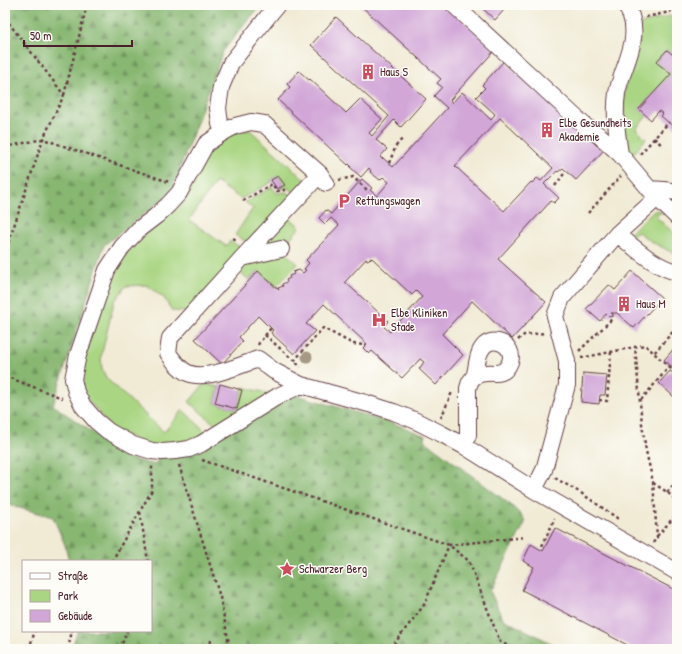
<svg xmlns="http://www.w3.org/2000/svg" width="682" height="654" font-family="'Patrick Hand',sans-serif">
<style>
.green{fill:#aad683;stroke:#7a7a57}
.forest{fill:url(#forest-firs);stroke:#686b4e}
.building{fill:#d2a7d8;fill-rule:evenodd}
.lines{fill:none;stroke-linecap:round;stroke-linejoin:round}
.minor-casing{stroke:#633e44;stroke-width:18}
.path{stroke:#633e44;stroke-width:2.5;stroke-dasharray:3 3;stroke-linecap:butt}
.minor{stroke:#fff;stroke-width:16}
.tree{fill:#a59986}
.labels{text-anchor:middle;stroke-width:3;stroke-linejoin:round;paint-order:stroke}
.poi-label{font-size:12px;fill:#4a1f2b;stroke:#fdfcf7;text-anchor:start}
</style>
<defs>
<pattern id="forest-firs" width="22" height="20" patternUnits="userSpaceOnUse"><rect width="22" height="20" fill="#87b771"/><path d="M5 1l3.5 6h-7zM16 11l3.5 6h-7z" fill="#70945d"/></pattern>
</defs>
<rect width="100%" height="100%" fill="#fdfcf7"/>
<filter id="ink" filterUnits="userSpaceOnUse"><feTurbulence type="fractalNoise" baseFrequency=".025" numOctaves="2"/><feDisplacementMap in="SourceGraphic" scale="8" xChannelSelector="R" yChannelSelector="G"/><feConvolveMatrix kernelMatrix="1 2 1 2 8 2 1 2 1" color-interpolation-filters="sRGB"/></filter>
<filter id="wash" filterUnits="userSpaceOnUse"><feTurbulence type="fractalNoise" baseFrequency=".012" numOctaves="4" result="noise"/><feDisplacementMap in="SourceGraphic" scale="16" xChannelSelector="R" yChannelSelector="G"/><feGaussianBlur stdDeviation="0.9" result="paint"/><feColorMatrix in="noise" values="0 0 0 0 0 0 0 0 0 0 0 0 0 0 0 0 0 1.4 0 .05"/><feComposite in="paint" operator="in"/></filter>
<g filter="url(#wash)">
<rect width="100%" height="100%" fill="#f1ebd5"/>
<path class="green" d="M677 14 673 29 677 33V58L667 50 656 61 671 74 639 109 647 116 636 129 646 139 633 154 627 148 623 124 624 93 641 24Z
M250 130 304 179 305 181 295 193 288 188 279 189 284 185 278 176 271 180 272 182 241 199 216 182 189 220 226 246 230 241 240 247V254L187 312 172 311 164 298 147 285 126 286 114 302 101 357 102 370 107 379 164 432 183 410 209 435 198 441 153 448 111 428 84 395 81 378 84 355 116 265 142 235 167 217 183 203 188 195 194 177 207 152 229 134Z
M272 187 277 193 286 192 292 196 253 239 245 241 235 235 253 208 245 202Z
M658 210 662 212 655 216 677 236V255L652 242 638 232 631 238 628 235 652 212Z
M289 217 300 227 281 249 298 264 276 287 258 271 249 280 239 271Z
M204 384 219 387 215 403 237 409 243 387 271 394 219 428 189 402Z"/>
<path class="forest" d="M5 5H261L223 51 171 193 104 245 53 405 131 459 155 465 159 456 286 397 300 396 395 424 426 436 424 440 511 505 523 517 525 523 490 591 503 619 563 649H71L78 631H151V561H69L65 545 53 517 5 504Z"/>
<g id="blocks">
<path class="building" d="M360 5H446L495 50 450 100 452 103 462 92 491 120 495 114 476 97 485 88 482 85 504 61 603 151 576 180 563 168 558 172 557 171 544 184 559 198 554 203 551 201 498 259 546 302 512 339 472 301 442 334 463 355 436 385 419 369 424 362 420 359 402 378 372 351 369 354 363 348 367 344 324 304 306 324 315 331 294 354 271 333 273 330 268 325V326L258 316 239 337 243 341 222 364 195 339 258 271 279 290 278 288 283 286 282 284 287 282 286 280 290 278 289 276 294 274 293 272 299 270 303 273 306 270 304 269 309 263 306 260 339 225 331 218 325 224 319 218 326 210 331 214 362 179 372 188 370 190 377 196 389 182 383 177 380 180 370 172 371 171 369 168 361 177 350 167 351 166 349 164 348 165 278 100 290 87 287 84 299 71 309 80 310 79 346 113 360 99 382 119 369 133 372 136 389 116 311 45 336 17 426 99 401 127 394 120 376 140 387 149 380 157 382 159 383 158 393 167 447 108 434 96 442 87 437 83 441 79ZM500 118 553 168 541 181 537 178 532 183 531 182 504 211 455 166ZM370 258 371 259 372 258 412 295 416 291 422 297 390 332 384 327 388 321 345 282 366 259 368 260Z
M479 5H506L502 9 504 10 495 20Z
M667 50 677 58V130L661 116 663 114 659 111 651 120 639 109 671 74 656 62Z
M278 176 285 185 277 189 271 180Z
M632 271 662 298 634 328 617 313H611L613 314V316L609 317 606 314 600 321 586 309 609 285 615 290Z
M677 345V393L674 397 659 383 670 371 673 373 676 370 664 360Z
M583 373 607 375 605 395H600L599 404 581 402Z
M220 384 242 390 237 409 215 403Z
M555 528 677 591V645L675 649H635L522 590 534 567 523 561 531 544 543 551Z"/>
</g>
</g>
<g filter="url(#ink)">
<use href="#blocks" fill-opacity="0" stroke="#633e44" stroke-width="1"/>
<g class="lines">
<g class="minor-casing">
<path id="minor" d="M454 5 585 126 600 136 620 154 657 198 677 217
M223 132 220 124 218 108 221 87 231 63 277 5
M620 154C617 134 614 114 617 93 622 68 640 42 631 16 629 12 628 8 625 5
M320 174 242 258 170 338 168 353C173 360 179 369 188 373 205 381 241 365 258 359L274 371 301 385 369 404 394 412 414 420 442 434 464 446 534 490 677 572
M649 189 664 190 677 192
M617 234C634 247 656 268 677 272
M242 258 281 249
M301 385 278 396 201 444 189 449 175 451 162 452 152 451 133 445 108 431 96 421 83 406 76 392 73 379 78 355 107 270 122 247 139 229 156 216 168 205 179 193 206 144 222 133 235 126 251 122 264 124 320 174 326 183
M464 446 468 435V388C469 386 469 384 470 382 472 379 474 377 475 374 477 366 477 357 481 350 490 333 516 344 510 362 509 365 507 368 505 370 499 375 494 372 487 373 483 373 479 374 475 376
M534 490 544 470 567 385V361L555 316 562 298 617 234 657 198"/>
</g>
<path class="path" d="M646 17 670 12 673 5
M5 18 64 95 43 139 5 253
M64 95 87 5
M654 138 663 146
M5 147 43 139 169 182
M640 154 669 122
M389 163 396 146 403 138
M339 180 353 177 369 192
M555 186 566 171
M243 201 272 184 277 191 285 190
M588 213 621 176
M233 238 238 241
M265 335 301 367
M518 340 524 335 545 333
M258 345 259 343 271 328
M579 351 612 319V316
M581 358 635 347
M294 361 323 328 353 344 366 345
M669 367 675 372
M5 376 62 398
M599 400 607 401 611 352
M641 400 669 367 654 353
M441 418 452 392
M202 460 449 545 469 561 500 642 515 649
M179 465 220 597 230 649
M555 478 581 493 620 520
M653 483 667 492 677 501
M667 492 677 481
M140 512 148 561
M657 536 677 514
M653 543 657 537 653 482 646 451 642 424 635 347 645 345 654 353 677 327
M542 546 555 518
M112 561 152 490V466
M29 649 35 631
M68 649 72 631
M120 649 127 631
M210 649 211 639
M390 649 424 605 449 545 526 537"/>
<use href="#minor" class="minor"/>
</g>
<circle class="tree" cx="307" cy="357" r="5.5"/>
</g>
<defs>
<g id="building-bare" transform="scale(1.2)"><path d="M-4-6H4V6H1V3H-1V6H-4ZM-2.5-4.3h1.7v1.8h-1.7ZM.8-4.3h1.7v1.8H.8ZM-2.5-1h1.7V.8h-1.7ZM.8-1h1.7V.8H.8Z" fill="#d1495b" stroke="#fdfcf7" stroke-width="2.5" paint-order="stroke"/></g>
<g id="parking-bare" transform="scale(1.2)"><path d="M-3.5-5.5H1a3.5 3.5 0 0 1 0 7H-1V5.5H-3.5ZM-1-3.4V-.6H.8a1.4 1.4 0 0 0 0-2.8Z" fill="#d1495b" stroke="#fdfcf7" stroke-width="2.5" paint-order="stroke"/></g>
<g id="hospital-bare" transform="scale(1.2)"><path d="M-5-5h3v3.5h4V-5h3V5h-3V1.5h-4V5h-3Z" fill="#d1495b" stroke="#fdfcf7" stroke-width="2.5" paint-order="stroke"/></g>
<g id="sight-bare" transform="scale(1.2)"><path d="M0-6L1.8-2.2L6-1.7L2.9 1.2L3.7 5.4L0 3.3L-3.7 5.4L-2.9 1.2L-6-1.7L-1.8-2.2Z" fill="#d1495b" stroke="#fdfcf7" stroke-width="2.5" paint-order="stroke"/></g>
</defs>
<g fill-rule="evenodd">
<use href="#building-bare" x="368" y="72"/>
<use href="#building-bare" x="547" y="130"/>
<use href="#parking-bare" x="344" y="201"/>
<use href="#building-bare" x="624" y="304"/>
<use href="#hospital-bare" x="379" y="320"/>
<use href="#sight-bare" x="287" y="569"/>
</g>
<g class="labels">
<g class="poi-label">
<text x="380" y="76">Haus S</text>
<text x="559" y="127">Elbe Gesundheits<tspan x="559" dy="14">Akademie</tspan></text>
<text x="356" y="205">Rettungswagen</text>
<text x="636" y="308">Haus M</text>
<text x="391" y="317">Elbe Kliniken<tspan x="391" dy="14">Stade</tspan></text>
<text x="299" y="573">Schwarzer Berg</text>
</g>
</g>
<rect width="682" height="654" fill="none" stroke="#fdfcf7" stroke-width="20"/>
<rect x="22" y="560" width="130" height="72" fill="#fdfcf7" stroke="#b5a4a5"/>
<rect x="30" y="573" width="20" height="6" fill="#ffffff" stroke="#b5a4a5"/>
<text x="58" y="580" font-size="12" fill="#4a1f2b">Straße</text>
<rect x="30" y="590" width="20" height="12" fill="#aad683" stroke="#b5a4a5"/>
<text x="58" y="600" font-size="12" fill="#4a1f2b">Park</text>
<rect x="30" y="610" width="20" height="12" fill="#d2a7d8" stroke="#b5a4a5"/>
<text x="58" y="620" font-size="12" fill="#4a1f2b">Gebäude</text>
<path d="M24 40v6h108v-6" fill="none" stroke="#4a1f2b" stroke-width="2"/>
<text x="30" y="40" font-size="12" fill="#4a1f2b" stroke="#fdfcf7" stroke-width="3" paint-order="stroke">50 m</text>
</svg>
